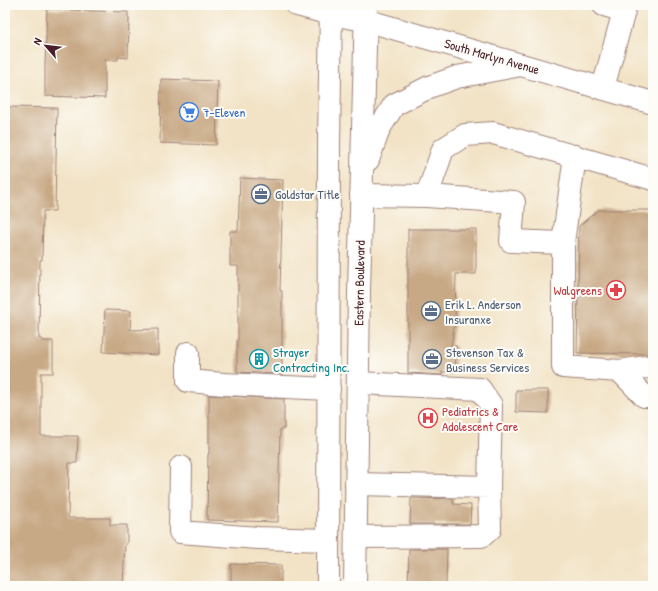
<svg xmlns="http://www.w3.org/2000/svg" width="658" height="591" font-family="'Patrick Hand',sans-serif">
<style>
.building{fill:#c8a985}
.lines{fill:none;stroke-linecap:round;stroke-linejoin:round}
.minor-casing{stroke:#9e8178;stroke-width:24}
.major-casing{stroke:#9e8178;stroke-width:24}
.minor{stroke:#fff;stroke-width:22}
.major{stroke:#fff;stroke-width:22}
.labels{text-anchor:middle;stroke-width:4;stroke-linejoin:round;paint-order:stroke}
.street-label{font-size:13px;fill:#4a1f2b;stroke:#fdfcf7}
.shop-label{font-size:13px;fill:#366cbe;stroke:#fdfcf7;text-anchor:start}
.service-label{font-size:13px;fill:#4e5e75;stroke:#fdfcf7;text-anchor:start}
.health-label{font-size:13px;fill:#be3a42;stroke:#fdfcf7;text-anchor:end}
.culture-label{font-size:13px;fill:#0d838f;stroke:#fdfcf7;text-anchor:start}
</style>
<rect width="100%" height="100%" fill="#fdfcf7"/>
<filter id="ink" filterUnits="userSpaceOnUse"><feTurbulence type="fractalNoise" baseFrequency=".025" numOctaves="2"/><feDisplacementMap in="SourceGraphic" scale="8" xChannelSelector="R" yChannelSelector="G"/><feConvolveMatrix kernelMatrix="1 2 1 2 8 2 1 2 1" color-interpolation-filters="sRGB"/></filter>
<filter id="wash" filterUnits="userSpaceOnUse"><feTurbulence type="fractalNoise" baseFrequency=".012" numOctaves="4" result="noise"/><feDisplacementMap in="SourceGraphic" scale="16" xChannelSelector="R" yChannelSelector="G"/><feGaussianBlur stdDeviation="0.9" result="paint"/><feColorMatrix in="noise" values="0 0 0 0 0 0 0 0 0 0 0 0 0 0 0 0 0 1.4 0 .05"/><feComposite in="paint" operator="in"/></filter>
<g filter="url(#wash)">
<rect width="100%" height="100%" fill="#f2e3c6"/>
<g id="blocks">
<path class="building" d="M47 9 91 11 128 12V18H129L128 58 118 57V60H105V98L45 96V65Z
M161 79 218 81 216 145 160 143Z
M9 107 57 108 55 211H43L42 260H40L39 339H42V341H53V373H41V436H78L77 463H69L68 518H110V525H127V544H125L123 586H5V410H8V372H5V247H6L8 210 7 194H5V120H9Z
M240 178 283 180 280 291H282V374L237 372V340H238V266H230V231H238Z
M598 210H653V354L577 353 579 226Z
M408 229H476V274H456L455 321 451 346H456L455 372H442V375L408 373Z
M105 310 131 311 130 330 158 329V355L103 352Z
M516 390H548V413L516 412Z
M209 395 284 399V429H280L278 522 207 520 208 454H209Z
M411 498 454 499 453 504 471 505 470 524H410Z
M409 549H447L446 586H408Z
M231 564 281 565V586H231Z"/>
</g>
</g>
<g filter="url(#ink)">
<use href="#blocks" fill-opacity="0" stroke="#9e8178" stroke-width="1"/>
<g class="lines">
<g class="minor-casing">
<path id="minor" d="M297 5 330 14 365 20 653 103
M603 88 624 11 604 5
M361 195 427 196 443 149 465 135 493 133 653 179
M427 196 514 202 511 241 563 243 575 156
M563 243V367L620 371 644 396H653
M188 353V381L224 384 329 389
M620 371 653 366
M181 467 180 532 258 538 328 540
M356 484 489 487
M356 537 482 536 490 529 489 487 491 405 480 389 358 383"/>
</g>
<g class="major-casing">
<path id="major" d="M368 160 379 129 394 105 429 87 457 77 521 65
M328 586 329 143 331 5
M355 586 359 293 366 5"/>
</g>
<use href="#minor" class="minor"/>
<use href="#major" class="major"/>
</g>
</g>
<defs>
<g id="supermarket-ring" transform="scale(1)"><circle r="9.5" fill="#fdfcf7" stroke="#3f7fe0" stroke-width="1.5"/><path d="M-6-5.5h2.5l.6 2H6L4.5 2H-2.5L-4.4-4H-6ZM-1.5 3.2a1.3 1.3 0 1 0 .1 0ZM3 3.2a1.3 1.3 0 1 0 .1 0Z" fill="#3f7fe0"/></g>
<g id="office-ring" transform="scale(1)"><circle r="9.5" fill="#fdfcf7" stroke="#5c6f8a" stroke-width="1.5"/><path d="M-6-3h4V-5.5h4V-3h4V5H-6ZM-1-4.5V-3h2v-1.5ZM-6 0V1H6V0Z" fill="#5c6f8a"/></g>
<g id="pharmacy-ring" transform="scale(1)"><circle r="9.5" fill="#fdfcf7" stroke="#e0444e" stroke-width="1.5"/><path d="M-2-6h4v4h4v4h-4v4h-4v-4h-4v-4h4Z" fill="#e0444e"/></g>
<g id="building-ring" transform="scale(1)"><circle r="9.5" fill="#fdfcf7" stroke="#0f9aa8" stroke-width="1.5"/><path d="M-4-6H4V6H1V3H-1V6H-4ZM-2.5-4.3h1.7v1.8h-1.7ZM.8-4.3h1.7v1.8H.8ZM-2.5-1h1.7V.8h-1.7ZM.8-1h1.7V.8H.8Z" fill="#0f9aa8"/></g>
<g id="hospital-ring" transform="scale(1)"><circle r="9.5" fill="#fdfcf7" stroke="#e0444e" stroke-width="1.5"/><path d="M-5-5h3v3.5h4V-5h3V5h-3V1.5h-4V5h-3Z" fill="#e0444e"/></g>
</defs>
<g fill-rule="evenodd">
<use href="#supermarket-ring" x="189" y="112"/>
<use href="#office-ring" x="261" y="194"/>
<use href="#pharmacy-ring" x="616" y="290"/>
<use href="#office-ring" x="431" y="311"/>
<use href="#building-ring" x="259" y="359"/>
<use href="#office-ring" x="432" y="359"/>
<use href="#hospital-ring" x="428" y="418"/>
</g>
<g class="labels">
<g class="street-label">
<text transform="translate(492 56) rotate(16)" y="5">South Marlyn Avenue</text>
<text transform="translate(359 283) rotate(-89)" y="5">Eastern Boulevard</text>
</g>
<g class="shop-label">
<text x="203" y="117">7-Eleven</text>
</g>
<g class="service-label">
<text x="275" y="199">Goldstar Title</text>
<text x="445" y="309">Erik L. Anderson<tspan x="445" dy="15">Insuranxe</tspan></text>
<text x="446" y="357">Stevenson Tax &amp;<tspan x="446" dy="15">Business Services</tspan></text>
</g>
<g class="health-label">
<text x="602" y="295">Walgreens</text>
<text x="442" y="416" text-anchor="start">Pediatrics &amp;<tspan x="442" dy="15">Adolescent Care</tspan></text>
</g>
<g class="culture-label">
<text x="273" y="357">Strayer<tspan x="273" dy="15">Contracting Inc.</tspan></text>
</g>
</g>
<rect width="658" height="591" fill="none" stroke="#fdfcf7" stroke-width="20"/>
<g transform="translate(46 46) rotate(298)" stroke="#fdfcf7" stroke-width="3" paint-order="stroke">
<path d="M0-3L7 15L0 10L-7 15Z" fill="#4a1f2b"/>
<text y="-6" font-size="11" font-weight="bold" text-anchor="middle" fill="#4a1f2b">N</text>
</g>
</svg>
